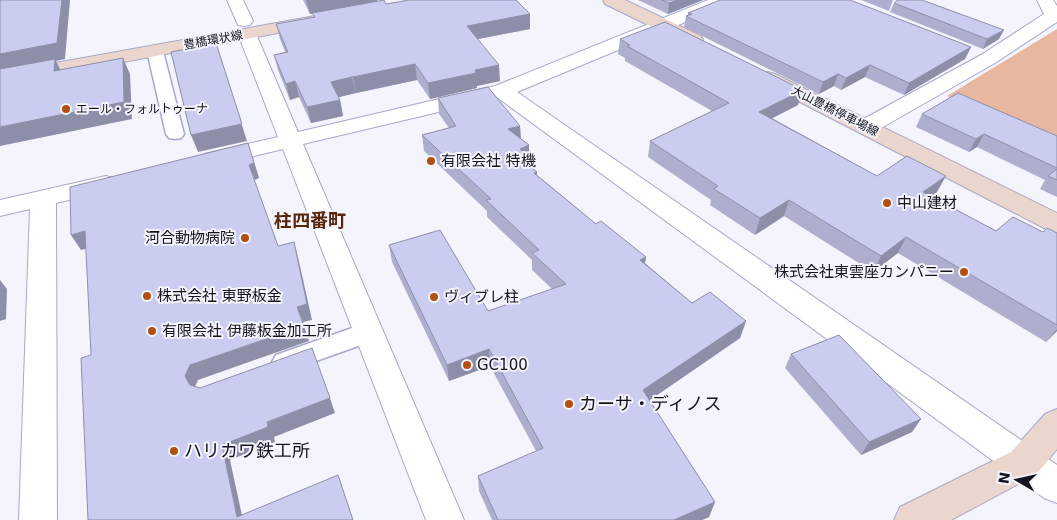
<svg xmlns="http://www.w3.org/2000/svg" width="1057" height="520" font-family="'DejaVu Sans','Noto Sans JP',sans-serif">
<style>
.green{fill:#e8b79f}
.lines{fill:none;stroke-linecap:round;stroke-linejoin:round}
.lane-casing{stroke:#a6a8ca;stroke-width:3}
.street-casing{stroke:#a6a8ca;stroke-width:2}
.secondary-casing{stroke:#a6a8ca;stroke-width:2}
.lane{fill:#fff;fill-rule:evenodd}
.street{fill:#fff;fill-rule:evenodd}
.secondary{fill:#ead6cc;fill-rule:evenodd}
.wall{fill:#aeafce}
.shaded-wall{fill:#8d8fa8}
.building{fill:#caccf0;stroke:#8d8fa8}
.poi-dot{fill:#b15011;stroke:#f4f5fc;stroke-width:2}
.labels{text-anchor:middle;stroke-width:4;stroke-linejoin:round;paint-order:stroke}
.far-street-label{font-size:12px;fill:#141421;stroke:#f4f5fc}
.far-poi-label{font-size:12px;fill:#141421;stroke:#f4f5fc;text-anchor:start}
.poi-label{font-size:15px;fill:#141421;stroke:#f4f5fc;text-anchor:start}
.quarter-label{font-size:18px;font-weight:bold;fill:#56270c;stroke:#f4f5fc}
.near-poi-label{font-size:18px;fill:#141421;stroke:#f4f5fc;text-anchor:start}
</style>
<rect width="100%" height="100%" fill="#f4f5fc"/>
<path class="green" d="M1057 29V144L947 96Z"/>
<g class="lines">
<g class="lane-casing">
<path id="lane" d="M155 46 160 48 163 51 184 134 181 138 175 139 169 138 166 134 147 51 150 48Z
M369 322 378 325 381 332 378 339 285 372 276 369 272 362 276 355Z"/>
</g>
<g class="street-casing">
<path id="street" d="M227 0H243L253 21 250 25 244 26 238 25Z
M708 0H731L729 4 517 92 1057 465V503L1044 498 498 98 303 144 464 520H426L283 149 213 166 205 164 201 159 205 154 278 137 238 34 241 30 247 29 253 30 256 34 298 132 495 86Z
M1037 0H1053L1057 6V22L995 63 874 132 866 134 858 132 855 127 858 122 981 55 1044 14Z
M106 176 115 179 118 184 115 189 56 203 57 520H19L30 209 0 216V200Z"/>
</g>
<g class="secondary-casing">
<path id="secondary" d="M603 0H625L701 36 703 40 701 44 694 46 687 44 605 4Z
M315 16 321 17 324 21 321 25 0 85V73Z
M768 72 775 74 1057 213V233L1048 230 761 82 758 78 761 74Z
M1057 409V449L1037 474 951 520H894L900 507 1011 452 1045 414Z"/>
</g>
<use href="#lane" class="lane"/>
<use href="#street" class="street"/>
<use href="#secondary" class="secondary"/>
</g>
<path class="wall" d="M303 0H377V1L386 4 530 14V29L478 39 500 81 477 86V88L430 99 417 80 356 93 355 92 356 93 339 97 340 100 343 116 311 123 299 97 290 100 278 70 274 55 285 52 280 39 276 24 314 17 313 14H310Z
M638 0H703L668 14Z
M861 0H893L889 11Z
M894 3 999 39 983 49 890 12Z
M688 13 971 47 965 59 904 95 865 77 841 90 834 86 819 94 684 27 686 16 688 15Z
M620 39 803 90 798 105 772 118 877 176 937 192 931 196 996 231 1057 233V331L1046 342 898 253 873 272 784 216 755 235 710 205 711 200 648 157 650 141 712 111 625 61V58L618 54Z
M438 98 520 126 521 139 529 156 534 161V170L537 172V175L596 224 646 257 645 263 692 303 746 321 740 338 649 400 715 502 709 517 702 520H492L479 491 478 476 536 451 490 366 449 381 392 262 389 245 488 311 552 289 532 270V260L487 217V211L424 151 422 135 449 128 439 114Z
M922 114 1057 136V197L1040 189 1045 180 977 147 969 152 916 127Z
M791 354 921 419 912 432 861 455 785 368Z"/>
<path class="shaded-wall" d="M62 0H70L65 59 56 61 63 75 0 71V54Z
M306 0H377L378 2 310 14Z
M678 0H703L668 14 669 3Z
M530 14V29L468 41 467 26Z
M1004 30 999 39 983 49 987 39Z
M971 47 965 59 904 95 909 83Z
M123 58 130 74 132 119 0 146V127Z
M221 59 247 141 198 152 191 135Z
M415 64 417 80 356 93 353 77Z
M499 65 500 81 477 86V88L430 99 428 83 475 70Z
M870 65 865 77 841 90 846 78Z
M838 74 834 86 819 94 823 82Z
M352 77 356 93 335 98 331 82Z
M295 81 299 97 290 100 286 84Z
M803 90 798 105 755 127 759 112Z
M340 100 343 116 311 123 307 107Z
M520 126 521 142 508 129Z
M984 134 977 147 969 152 976 139Z
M529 145V162L520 149Z
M253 158 259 178 255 180 249 165Z
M534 161V173L537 172 536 188 527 164Z
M946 176 937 192 915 208 923 192Z
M789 200 784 216 755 235 760 218Z
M85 231 94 247 81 250 71 235Z
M906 237 898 253 873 272 881 256Z
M294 242 298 257 312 320 303 322 297 307Z
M646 257 643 274 640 260Z
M0 280 7 289 6 319 0 321Z
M746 321 740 338 640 407 643 390Z
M304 326 309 341 198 380 193 391 185 376 190 365Z
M1057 329V331L1046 342Z
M489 349 490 366 449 381 447 365Z
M330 398 335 413 274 437 275 442 230 460 243 520 237 517 222 445 267 422Z
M921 419 912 432 861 455 869 442Z
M715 502 709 517 702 520H674Z"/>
<path class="building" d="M0 0H62L57 43 0 54Z
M384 0 386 4 409 0H516L530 14 467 26 499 65 475 70 476 73 428 83 415 64 353 77 352 76V77L331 82 340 100 307 107 295 81 286 84 274 55 288 52 276 24 315 17 312 13Z
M662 0H678L669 3Z
M720 0H850L971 47 909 83 870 65 846 78 838 74 823 82 686 16 692 14 688 13Z
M898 0H922L1004 30 987 39 894 3Z
M665 22 803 90 759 112 877 176 907 156 946 176 923 192 996 231 1013 217 1043 232 1047 228 1057 233V325L906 237 881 256 789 200 760 218 714 189 718 186 650 141 729 103 627 46 630 45 620 39Z
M216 43 242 124 191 135 171 52Z
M123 58 124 102 0 127V69L55 59 54 71Z
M488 87 520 126 508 129 529 145 520 149 534 161 527 164 537 172 534 173 596 224 601 221 646 257 640 260 692 303 710 292 746 321 643 390 715 502 674 520H498L478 476 543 448 489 349 447 365 389 245 440 230 488 311 566 284 532 253 539 250 486 200 491 199 422 135 456 126 438 98Z
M958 93 1057 136V168L984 134 976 139 922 114Z
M248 143 254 163 249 165 278 246 294 242 307 304 297 307 304 326 190 365 185 376 190 385 200 388 312 348 330 398 267 422 268 427 222 445 237 517 338 475 353 520H88L81 358 91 355 85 231 71 235 70 187Z
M1057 169V180L1048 176Z
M839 335 921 419 869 442 791 354Z"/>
<g class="poi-dot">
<circle cx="66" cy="109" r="5"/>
<circle cx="431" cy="161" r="5"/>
<circle cx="887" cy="203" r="5"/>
<circle cx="245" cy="238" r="5"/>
<circle cx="964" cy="272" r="5"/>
<circle cx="147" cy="296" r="5"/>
<circle cx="434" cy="297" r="5"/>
<circle cx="152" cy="331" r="5"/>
<circle cx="467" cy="365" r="5"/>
<circle cx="569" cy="404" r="5"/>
<circle cx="174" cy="451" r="5"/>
</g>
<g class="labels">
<g class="far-street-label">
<text transform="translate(213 40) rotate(-10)" y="4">豊橋環状線</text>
<text transform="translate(835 111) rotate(27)" y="4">大山豊橋停車場線</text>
</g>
<g class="far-poi-label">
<text x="76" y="113">エール・フォルトゥーナ</text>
</g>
<g class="poi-label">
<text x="441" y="166">有限会社 特機</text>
<text x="897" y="208">中山建材</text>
<text x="235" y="243" text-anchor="end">河合動物病院</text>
<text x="954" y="277" text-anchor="end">株式会社東雲座カンパニー</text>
<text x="157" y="301">株式会社 東野板金</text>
<text x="444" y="302">ヴィブレ柱</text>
<text x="162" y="336">有限会社 伊藤板金加工所</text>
<text x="477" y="370">GC100</text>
</g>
<g class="quarter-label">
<text x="310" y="227">柱四番町</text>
</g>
<g class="near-poi-label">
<text x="579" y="410">カーサ・ディノス</text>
<text x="184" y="457">ハリカワ鉄工所</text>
</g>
</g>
<g transform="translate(1017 480) rotate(279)" stroke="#f4f5fc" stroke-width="4" paint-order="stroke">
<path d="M0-4L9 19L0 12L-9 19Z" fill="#141421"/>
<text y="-8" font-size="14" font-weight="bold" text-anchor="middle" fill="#141421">N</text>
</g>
</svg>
